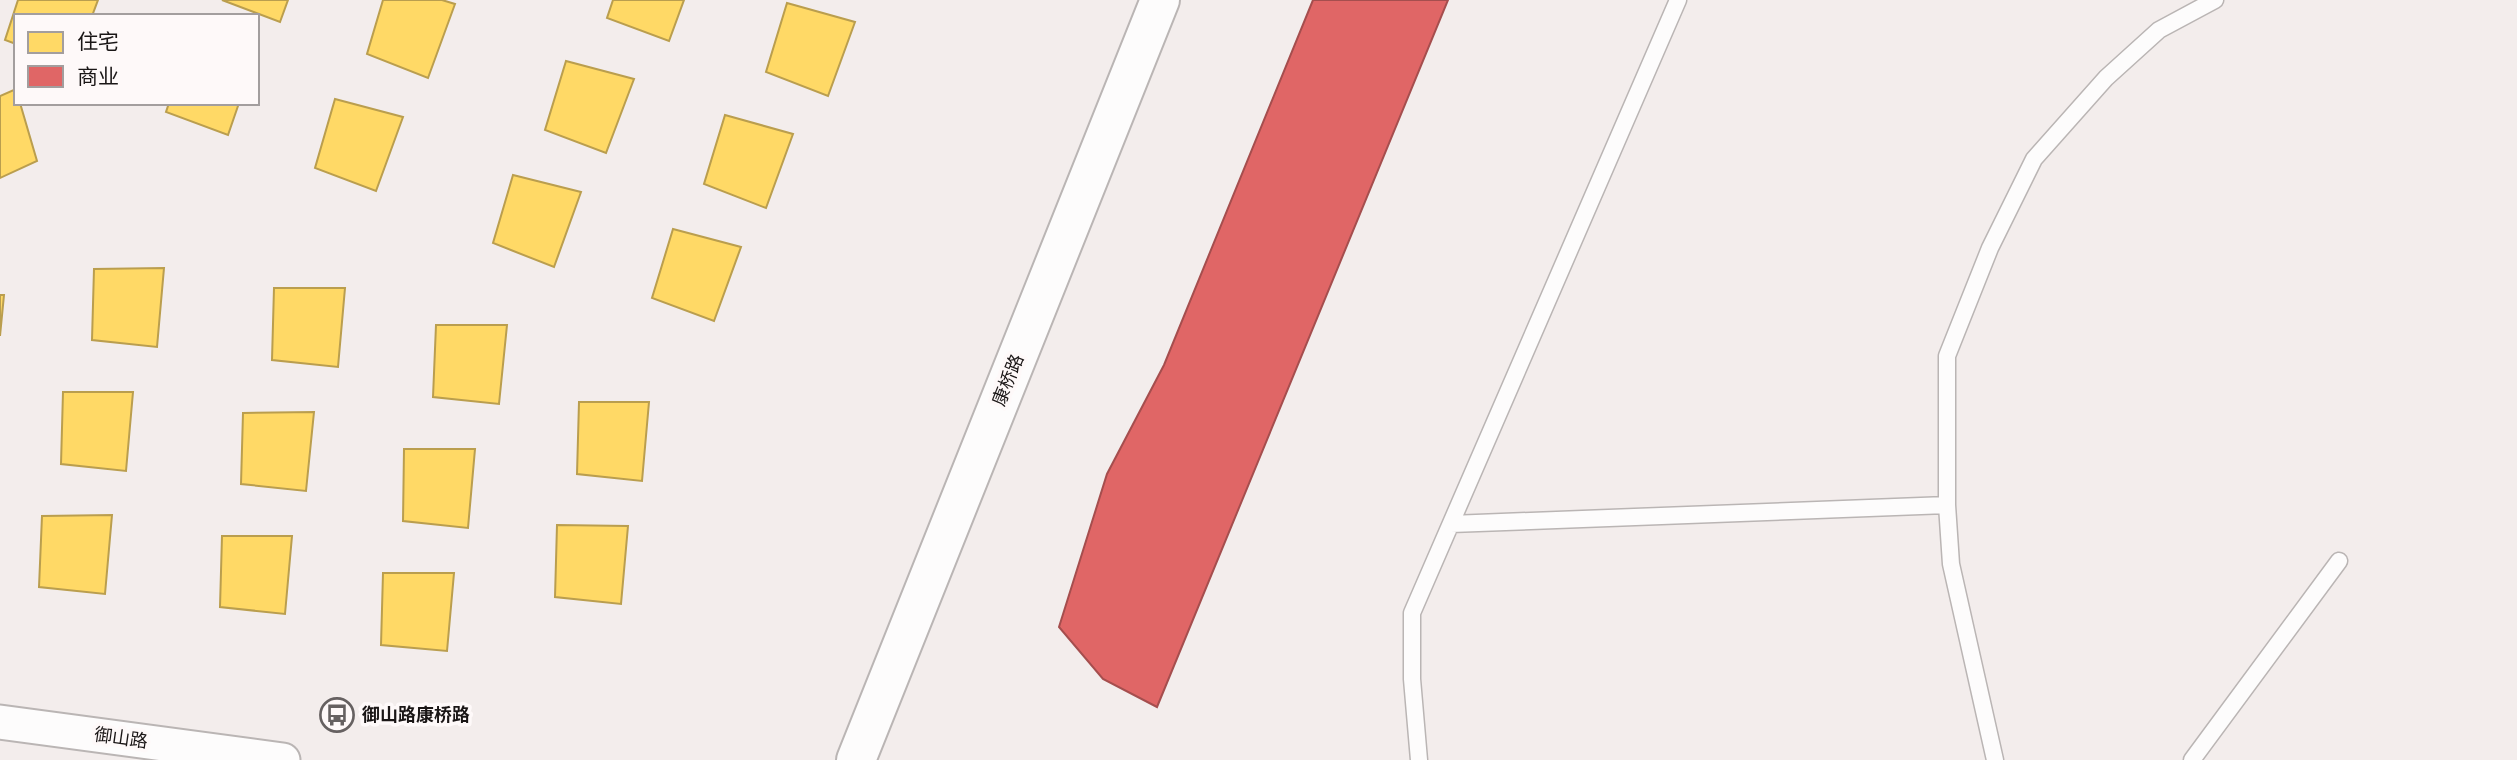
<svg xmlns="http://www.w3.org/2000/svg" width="2517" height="760" font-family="Arial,'Noto Sans SC',sans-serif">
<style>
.homes{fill:#ffd966;stroke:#ba9e4e;stroke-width:2}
.shops{fill:#e06666;stroke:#a54e4e;stroke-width:2}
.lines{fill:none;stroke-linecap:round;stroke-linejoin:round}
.service-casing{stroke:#bab5b4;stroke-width:19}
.minor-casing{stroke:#bab5b4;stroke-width:37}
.secondary-casing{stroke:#bab5b4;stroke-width:42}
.service{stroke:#fdfcfc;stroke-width:16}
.minor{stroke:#fdfcfc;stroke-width:33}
.secondary{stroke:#fdfcfc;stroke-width:38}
.labels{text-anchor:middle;stroke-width:7;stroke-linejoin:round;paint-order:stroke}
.street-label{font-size:18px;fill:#1a1616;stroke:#fef9f9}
.poi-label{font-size:18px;font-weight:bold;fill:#1a1616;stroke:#fef9f9;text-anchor:start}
</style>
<rect width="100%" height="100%" fill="#f3edec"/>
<path class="homes" d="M18 0H98L92 16H16V44L5 40Z
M222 0H288L280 22Z
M383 0H442L455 4 428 78 367 54Z
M613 0H684L669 41 607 18Z
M787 3 855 22 828 96 766 72Z
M566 61 634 79 606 153 545 130Z
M16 89V103H20L37 161 0 178V96Z
M335 99 403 117 376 191 315 168Z
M169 103H239L228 135 166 112Z
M725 115 793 134 766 208 704 184Z
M513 175 581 192 554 267 493 243Z
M673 229 741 247 714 321 652 298Z
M164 268 157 347 92 340 94 269Z
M274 288H345L338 367 272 360Z
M0 295H4L0 336Z
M436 325H507L499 404 433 397Z
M63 392H133L126 471 61 464Z
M579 402H649L642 481 577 474Z
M314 412 306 491 241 484 243 413Z
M404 449H475L468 528 403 521Z
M112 515 105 594 39 587 42 516Z
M557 525 628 526 621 604 555 597Z
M222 536H292L285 614 220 607Z
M383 573H454L447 651 381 645Z"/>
<path class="shops" d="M1313 0H1448L1157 707 1103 679 1059 627 1107 474 1164 365Z"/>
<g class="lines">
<g class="service-casing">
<path id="service" d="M1451 524 1947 505
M1419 760 1412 679V613L1678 0
M1995 760 1951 564 1947 505V356L1990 248 2034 159 2106 78 2159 30 2215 0
M2192 760 2339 561"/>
</g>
<g class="minor-casing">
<path id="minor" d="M0 722 283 760"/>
</g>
<g class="secondary-casing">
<path id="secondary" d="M856 760 1160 0"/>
</g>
<use href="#service" class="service"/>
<use href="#minor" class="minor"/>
<use href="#secondary" class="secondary"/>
</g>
<defs>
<g id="bus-ring" transform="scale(1.75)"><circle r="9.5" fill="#fef9f9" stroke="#666161" stroke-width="1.5"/><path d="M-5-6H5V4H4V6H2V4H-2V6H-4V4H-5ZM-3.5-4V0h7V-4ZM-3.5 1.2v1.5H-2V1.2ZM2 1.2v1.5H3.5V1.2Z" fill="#666161"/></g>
</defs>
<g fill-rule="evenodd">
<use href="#bus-ring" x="337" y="715"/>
</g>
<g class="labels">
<g class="street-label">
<text transform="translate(1008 380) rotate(-68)" y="6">康桥路</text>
<text transform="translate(121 738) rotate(8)" y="6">御山路</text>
</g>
<g class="poi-label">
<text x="362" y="721">御山路康桥路</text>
</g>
</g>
<rect x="14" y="14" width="245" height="91" fill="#fef9f9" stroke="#a39e9e" stroke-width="2"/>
<rect x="28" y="32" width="35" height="21" fill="#ffd966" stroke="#a39e9e" stroke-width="2"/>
<text x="77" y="49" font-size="21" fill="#1a1616">住宅</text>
<rect x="28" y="66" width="35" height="21" fill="#e06666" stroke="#a39e9e" stroke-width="2"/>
<text x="77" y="84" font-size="21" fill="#1a1616">商业</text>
</svg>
